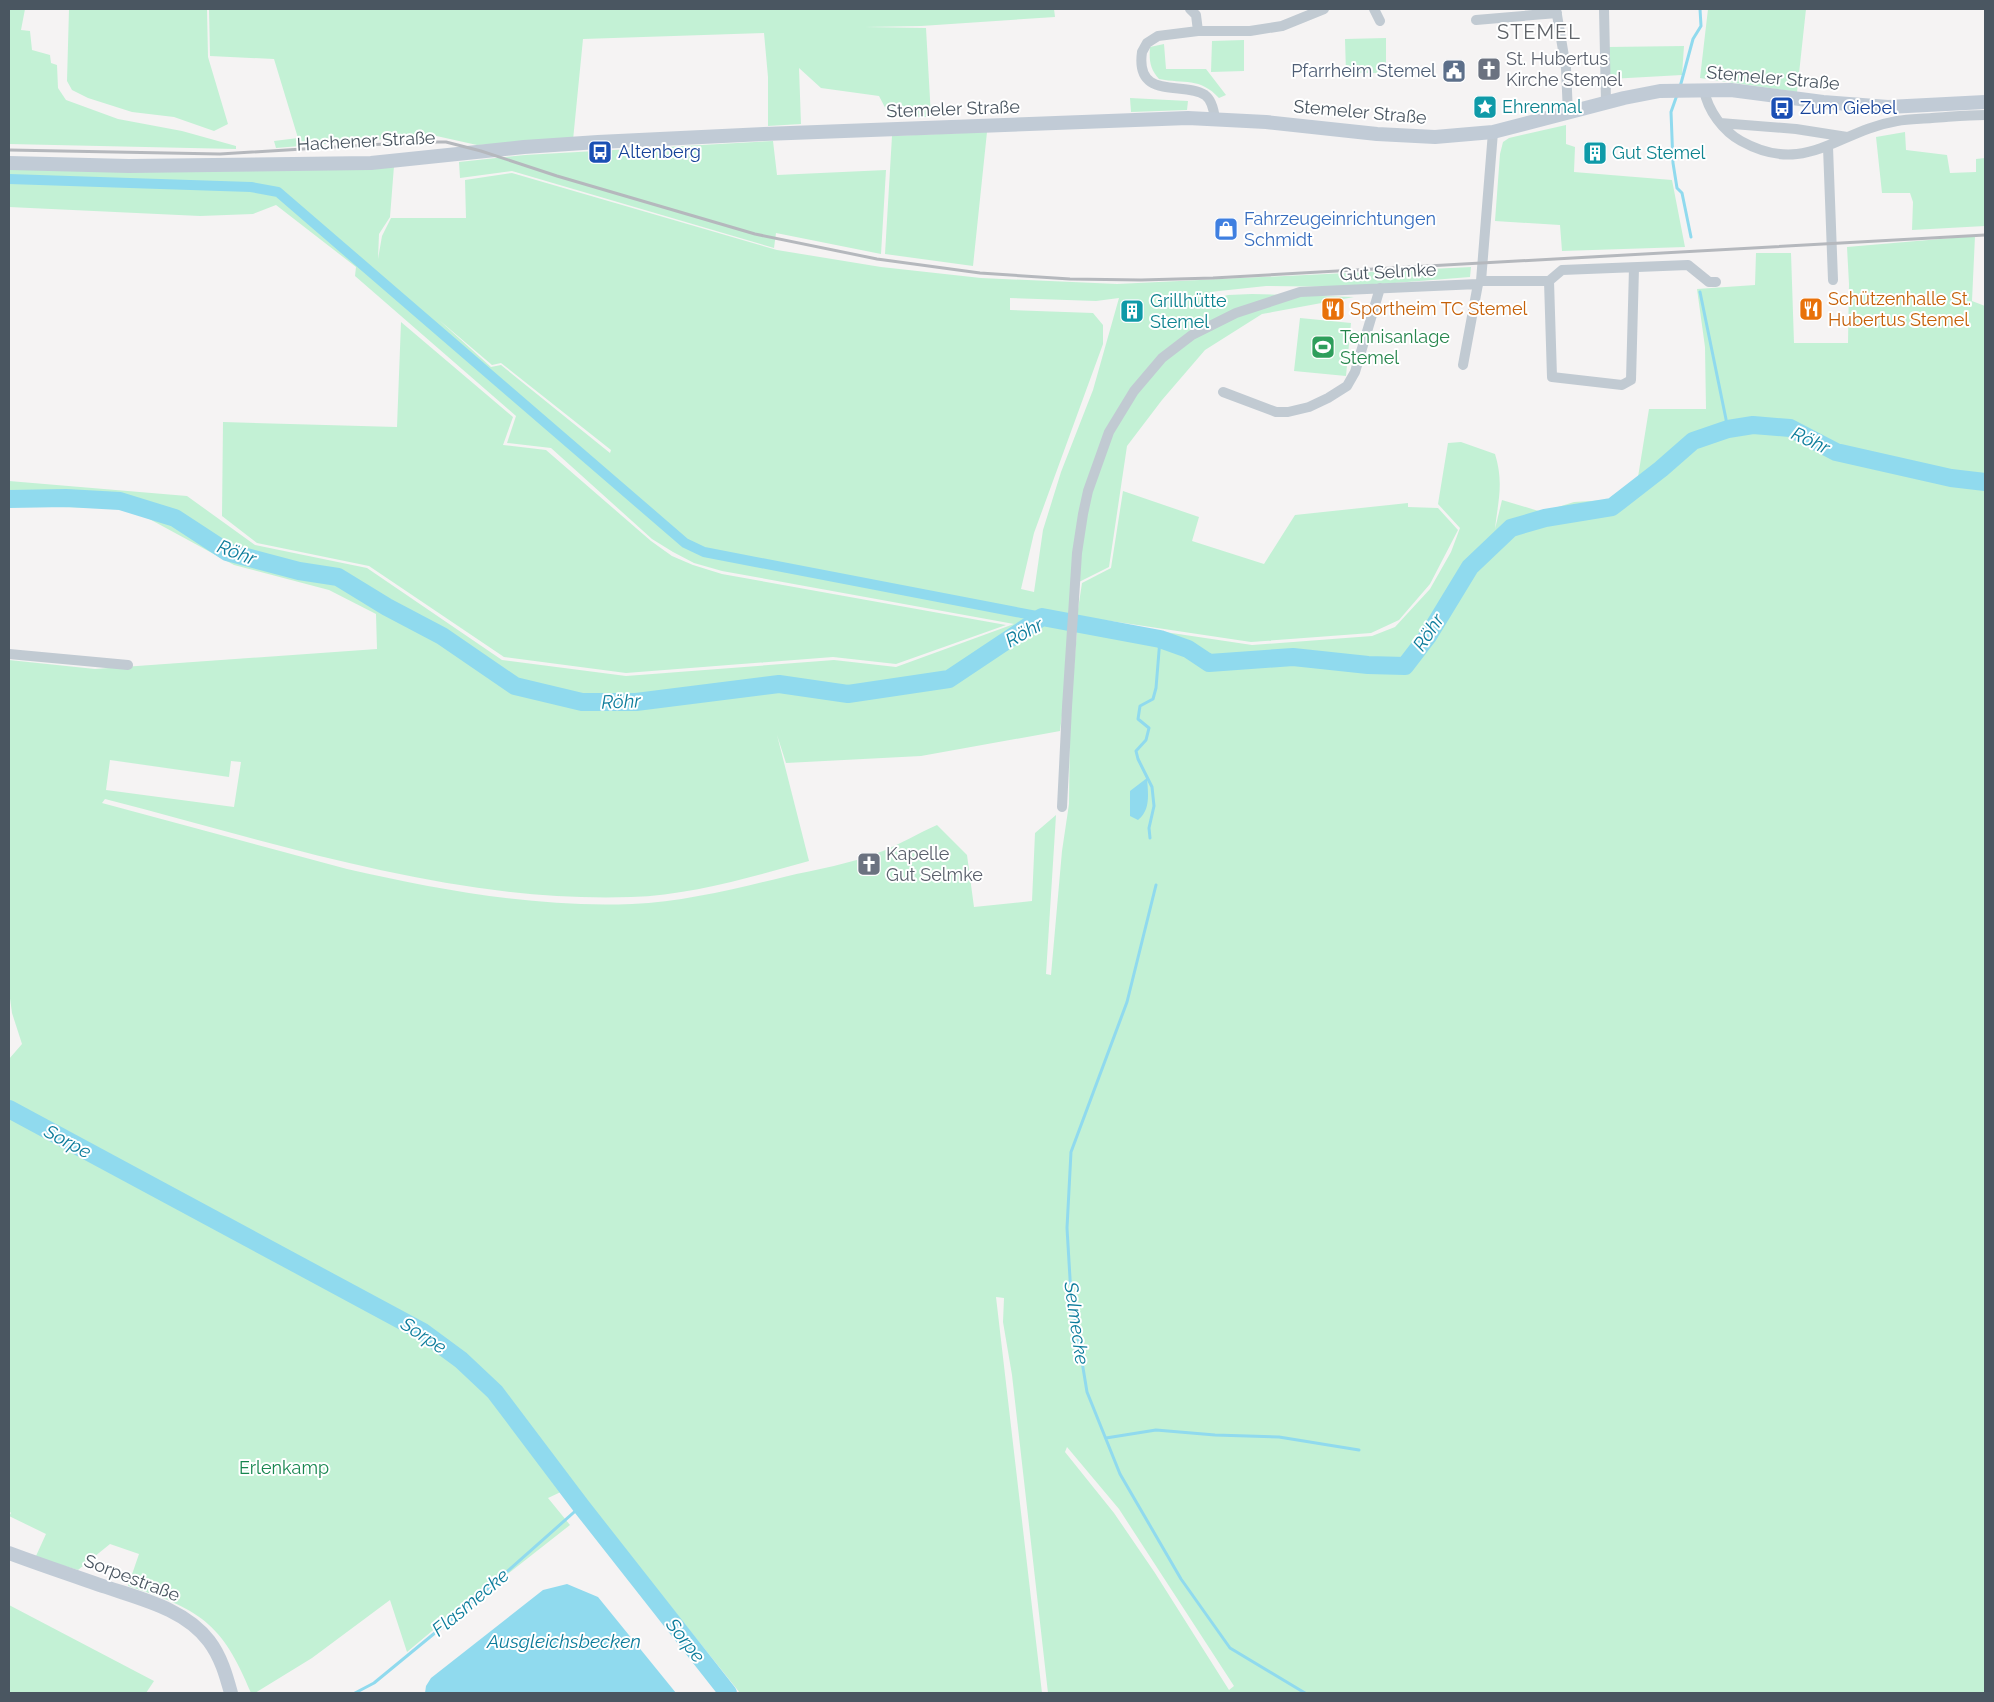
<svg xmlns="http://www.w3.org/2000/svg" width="1994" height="1702" font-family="Raleway,sans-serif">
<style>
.green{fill:#c3f1d5;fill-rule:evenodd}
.water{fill:#90daee}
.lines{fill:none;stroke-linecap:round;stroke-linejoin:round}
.stream{stroke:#90daee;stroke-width:3}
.canal{stroke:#90daee;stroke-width:10}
.river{stroke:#90daee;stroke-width:18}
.street{stroke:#c1cad2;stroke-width:10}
.secondary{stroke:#c1cbd6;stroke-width:14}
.rail{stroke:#b5b8bd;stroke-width:3}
.labels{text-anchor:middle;stroke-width:4;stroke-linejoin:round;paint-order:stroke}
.worship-label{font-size:18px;fill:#5b616d;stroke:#fff;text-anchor:start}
.service-label{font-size:18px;fill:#4e5e75;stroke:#fff;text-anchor:end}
.street-label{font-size:18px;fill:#4a5661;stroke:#fff}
.culture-label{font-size:18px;fill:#0d838f;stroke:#fff;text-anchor:start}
.transit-label{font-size:18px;fill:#164399;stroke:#fff;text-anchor:start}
.shop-label{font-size:18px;fill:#366cbe;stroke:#fff;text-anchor:start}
.food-label{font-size:18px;fill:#c56008;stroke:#fff;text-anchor:start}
.leisure-label{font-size:18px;fill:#27864d;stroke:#fff;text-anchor:start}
.park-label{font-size:18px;fill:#17864f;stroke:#fff}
.water-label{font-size:19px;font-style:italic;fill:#0c7c9b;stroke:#fff}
.quarter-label{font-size:20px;letter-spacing:1px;fill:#5f6368;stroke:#fff}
</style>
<rect width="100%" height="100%" fill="#f5f3f3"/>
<path class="green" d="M9 9H25L21 30 30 31 32 50 50 55 51 63 57 65 58 88 66 100 118 119 182 131 236 146V149L9 144Z
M69 9H207L208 57 228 124 214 131 174 117 132 112 88 98 72 90 67 81Z
M209 9H1054L1055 17 921 26 865 27 926 28 931 117H890L879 96 821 88 799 68 801 124 768 126V77L764 33 583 39 573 140 477 145 432 135 276 148 274 141 298 138 274 59 210 56Z
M1708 9H1806L1797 92 1700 78Z
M1386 38V73H1346L1345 39Z
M1244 40V71L1211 72 1212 41Z
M1164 44 1166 69H1206L1226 95 1219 98C1200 77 1184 84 1159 79 1150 69 1149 61 1150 47Z
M1684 46 1682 75 1610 79 1608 47Z
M1130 98 1188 101 1187 110 1131 112Z
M1566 125V144L1575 147 1574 172 1672 180 1685 247 1562 251 1560 225 1495 221 1500 154 1503 142 1509 138Z
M987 132 973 266 885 254 892 136Z
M1905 132 1906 150 1947 155 1950 173 1976 172V159L1985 158V226L1912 230 1913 202 1910 193H1882L1876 137Z
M773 141 777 175 886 170 881 254 776 233 774 248 512 171 460 178 459 162 525 155Z
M394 166 390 217 379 234 378 259 382 236 391 218H466L465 180 512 173 777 250 881 267 981 278 1117 284 1471 267 1470 277 1344 287 1266 286 1210 292 1202 302 1228 295 1252 294 1354 297 1262 314 1205 350 1162 400 1127 446 1109 567 1079 582 1060 731 921 756 786 763 777 735 809 861C751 877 691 895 631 897 452 903 276 843 105 799L102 803 347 869C440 890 537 908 632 904 683 902 734 889 784 877 817 869 851 864 883 851 901 844 918 833 937 825L967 855 974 907 1032 901 1035 833 1056 815 1046 974 1051 975 1062 851 1069 804 1070 716 1078 619 1252 645 1372 636 1395 627 1430 589 1451 552 1460 528 1438 504 1448 443 1461 442 1495 454C1504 483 1498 501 1495 529L1502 500 1542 512 1574 502 1607 500 1638 477 1649 409H1706L1705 347 1697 289 1755 285 1756 253H1791L1794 343H1848L1849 284 1847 247 1975 236 1972 301 1985 306V1693H1048L1012 1375 1003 1322 1004 1298 996 1297 1042 1693H740L498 1391 464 1358 424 1328 9 1107V1059L22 1044 12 1013 9 991V660L95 669 377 649 376 614 329 590 234 565 142 515 116 508 9 506V481L187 496 255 545 367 568 502 660 626 676 834 660 896 667 1014 624 722 571 694 563 673 552 652 539 551 448 507 443 516 416 355 276 356 267 276 205 253 214 200 216 9 207V168ZM1010 298 1096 301 1119 298 1093 390 1061 472 1043 530 1034 592 1021 589 1034 533 1103 344V325L1093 313 1010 310ZM439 320 492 365 501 363 611 450 610 453 501 365 491 367ZM110 760 229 777 231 761 241 762 234 807 106 790ZM1067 1447 1119 1509 1234 1686 1229 1690 1155 1573 1114 1513 1065 1452Z
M1300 318 1351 323 1346 376 1294 371Z
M401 322 513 417 503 445 546 450 651 541 672 556 693 565 722 574 1006 625 896 664 833 657 626 673 504 657 369 566 257 543 222 516 223 422 397 427Z
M1123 491 1199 517 1192 541 1264 564 1295 515 1408 503V507L1438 508 1458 530 1430 584 1399 620 1371 633 1251 642 1077 616 1082 583 1111 568Z
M9 1110 421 1334 459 1363 493 1395 565 1490 548 1498 570 1525 491 1587 488 1584 407 1652 390 1600 312 1658 255 1693H251C222 1622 199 1609 128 1586L139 1554 110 1544 78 1570 38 1558 39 1557 36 1556 46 1534 9 1516 11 1513 9 1511Z
M9 1605 154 1681 146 1693H9Z"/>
<path class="water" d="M1147 778C1148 793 1151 810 1138 820L1130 816V791Z
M567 1584 598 1597 676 1693H425L426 1686 431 1678 543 1590Z"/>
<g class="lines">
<path class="stream" d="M1680 87 1693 39 1701 26 1700 9
M1677 95 1671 112 1673 163 1677 188 1682 193 1691 237
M1700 292 1728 429
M1150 838 1149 828 1154 806 1152 787 1138 759 1136 751 1146 740 1149 728 1138 719 1140 706 1153 699 1156 688 1160 639
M1156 885 1127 1002 1071 1152 1067 1228 1071 1295 1087 1392 1120 1474 1181 1579 1230 1648 1305 1693
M1106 1438 1156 1430 1215 1435 1279 1437 1359 1450
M355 1693 374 1683 475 1600 581 1506"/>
<path class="canal" d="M9 179 251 187 278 192 685 543 704 552 1042 617"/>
<path class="river" d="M9 499 66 498 120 501 175 518 227 552 299 571 338 577 387 607 442 636 515 686 582 702H636L779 684 848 694 949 679 1042 617 1160 639 1188 649 1209 663 1293 657 1368 665 1405 666 1428 636 1470 567 1511 528 1545 518 1612 507 1661 469 1693 441 1728 429 1753 425 1790 428 1836 452 1951 478 1985 482
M9 1109 423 1332 461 1360 495 1392 581 1506 728 1693"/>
<path class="street" d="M1190 9 1196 15 1198 31 1158 36 1147 43 1142 52C1135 101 1184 81 1205 95 1212 100 1214 111 1215 119
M1374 9 1380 21
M1556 9 1566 68 1568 114
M1604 9 1606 102
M1476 20 1557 13
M1198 31H1250L1282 26 1324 9
M1704 90C1708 111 1723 131 1741 141 1806 177 1837 131 1897 121 1908 119 1920 119 1932 118 1949 117 1967 115 1985 115
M1720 123 1796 129 1847 137
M1828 147 1833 280
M1481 281H1549L1562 270 1688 265 1709 282H1716
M1549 281 1552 377 1622 385 1631 380 1634 268
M1463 365 1478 284 1481 281 1493 132
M1223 392 1276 412H1288L1309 407 1328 398 1347 386 1355 372 1380 288
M9 654 128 665
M1062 807 1067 707 1077 553 1083 514 1088 491 1109 432 1134 391 1162 358 1192 335 1236 313 1300 292 1478 284"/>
<path class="secondary" d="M9 163 129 166 371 163 524 147 598 142 764 134 1188 118 1266 122 1377 134 1435 137 1493 132 1624 98 1660 91 1731 90 1823 102 1888 107 1985 102
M9 1553C41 1565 74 1576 106 1587 141 1599 185 1609 209 1641 221 1657 226 1675 231 1693"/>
<path class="rail" d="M9 150 220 154 417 142H446L481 151 557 176 755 234 877 259 980 273 1070 279 1141 280 1213 278 1985 235"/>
</g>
<defs>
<g id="church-square" transform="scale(1.25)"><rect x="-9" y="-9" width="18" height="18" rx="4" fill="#6b7280" stroke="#fff"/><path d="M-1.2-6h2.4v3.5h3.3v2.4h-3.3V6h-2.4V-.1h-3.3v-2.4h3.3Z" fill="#fff"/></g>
<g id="civic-square" transform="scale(1.25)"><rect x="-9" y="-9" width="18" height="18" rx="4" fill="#5c6f8a" stroke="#fff"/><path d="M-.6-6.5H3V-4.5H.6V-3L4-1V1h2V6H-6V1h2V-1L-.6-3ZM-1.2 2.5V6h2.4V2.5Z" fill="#fff"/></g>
<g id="sight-square" transform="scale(1.25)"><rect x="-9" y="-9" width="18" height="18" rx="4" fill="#0f9aa8" stroke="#fff"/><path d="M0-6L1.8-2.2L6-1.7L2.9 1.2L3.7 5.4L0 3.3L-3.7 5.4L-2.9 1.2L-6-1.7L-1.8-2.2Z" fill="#fff"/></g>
<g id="bus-square" transform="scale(1.25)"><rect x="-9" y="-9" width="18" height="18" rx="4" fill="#1a4fb4" stroke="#fff"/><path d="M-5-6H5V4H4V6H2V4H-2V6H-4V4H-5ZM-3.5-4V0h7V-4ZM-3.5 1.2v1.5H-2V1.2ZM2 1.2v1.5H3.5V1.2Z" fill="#fff"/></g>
<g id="building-square" transform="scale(1.25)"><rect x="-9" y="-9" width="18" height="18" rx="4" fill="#0f9aa8" stroke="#fff"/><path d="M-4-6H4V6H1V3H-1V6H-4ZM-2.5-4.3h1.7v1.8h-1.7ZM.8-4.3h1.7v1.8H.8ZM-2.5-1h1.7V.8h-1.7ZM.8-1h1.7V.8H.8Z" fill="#fff"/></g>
<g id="shop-square" transform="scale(1.25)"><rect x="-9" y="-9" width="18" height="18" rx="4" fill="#3f7fe0" stroke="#fff"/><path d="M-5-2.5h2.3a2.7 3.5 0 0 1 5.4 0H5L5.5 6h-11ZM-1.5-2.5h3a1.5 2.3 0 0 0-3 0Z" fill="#fff"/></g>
<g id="restaurant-square" transform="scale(1.25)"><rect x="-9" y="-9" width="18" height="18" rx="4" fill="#e8710a" stroke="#fff"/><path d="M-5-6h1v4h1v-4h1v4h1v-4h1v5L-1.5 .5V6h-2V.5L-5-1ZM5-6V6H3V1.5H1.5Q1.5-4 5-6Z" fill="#fff"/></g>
<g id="stadium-square" transform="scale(1.25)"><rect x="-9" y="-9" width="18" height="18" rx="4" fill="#2e9e5b" stroke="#fff"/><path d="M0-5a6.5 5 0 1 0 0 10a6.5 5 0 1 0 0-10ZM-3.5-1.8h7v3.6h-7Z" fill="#fff"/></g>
</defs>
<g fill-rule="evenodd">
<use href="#church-square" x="1489" y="69"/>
<use href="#civic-square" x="1454" y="71"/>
<use href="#sight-square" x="1485" y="107"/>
<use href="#bus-square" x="1782" y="108"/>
<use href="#bus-square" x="600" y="152"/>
<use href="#building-square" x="1595" y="153"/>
<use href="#shop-square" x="1226" y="229"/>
<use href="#restaurant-square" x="1333" y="309"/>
<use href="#restaurant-square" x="1811" y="309"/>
<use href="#building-square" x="1132" y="311"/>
<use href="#stadium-square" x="1323" y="347"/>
<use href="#church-square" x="869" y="864"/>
</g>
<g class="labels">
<g class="worship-label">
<text x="1506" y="65">St. Hubertus<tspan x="1506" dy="21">Kirche Stemel</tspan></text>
<text x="886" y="860">Kapelle<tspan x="886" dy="21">Gut Selmke</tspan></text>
</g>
<g class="service-label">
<text x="1436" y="77">Pfarrheim Stemel</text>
</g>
<g class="street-label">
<text transform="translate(1773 78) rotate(5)" y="6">Stemeler Straße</text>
<text transform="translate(953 109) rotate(-2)" y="6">Stemeler Straße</text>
<text transform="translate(1360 112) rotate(5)" y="6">Stemeler Straße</text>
<text transform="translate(366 141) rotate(-3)" y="6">Hachener Straße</text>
<text transform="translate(1388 272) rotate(-3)" y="6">Gut Selmke</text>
<text transform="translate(132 1578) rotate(21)" y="6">Sorpestraße</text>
</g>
<g class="culture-label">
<text x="1502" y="113">Ehrenmal</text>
<text x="1612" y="159">Gut Stemel</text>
<text x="1150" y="307">Grillhütte<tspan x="1150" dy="21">Stemel</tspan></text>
</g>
<g class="transit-label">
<text x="1800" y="114">Zum Giebel</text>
<text x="618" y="158">Altenberg</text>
</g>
<g class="shop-label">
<text x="1244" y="225">Fahrzeugeinrichtungen<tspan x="1244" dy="21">Schmidt</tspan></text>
</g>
<g class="food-label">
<text x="1828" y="305">Schützenhalle St.<tspan x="1828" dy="21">Hubertus Stemel</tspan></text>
<text x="1350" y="315">Sportheim TC Stemel</text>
</g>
<g class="leisure-label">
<text x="1340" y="343">Tennisanlage<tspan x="1340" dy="21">Stemel</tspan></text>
</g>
<g class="park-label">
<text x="284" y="1474">Erlenkamp</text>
</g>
<g class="water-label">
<text transform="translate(1811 440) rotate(25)" y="7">Röhr</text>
<text transform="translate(237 552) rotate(21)" y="7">Röhr</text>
<text transform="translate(1024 632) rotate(-29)" y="7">Röhr</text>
<text transform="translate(1428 632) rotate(-56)" y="7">Röhr</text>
<text transform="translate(621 701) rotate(-2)" y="7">Röhr</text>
<text transform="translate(68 1141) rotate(28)" y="7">Sorpe</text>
<text transform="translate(1077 1323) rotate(82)" y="7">Selmecke</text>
<text transform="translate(424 1335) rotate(33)" y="7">Sorpe</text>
<text transform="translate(470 1602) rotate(-40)" y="7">Flasmecke</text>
<text transform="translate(686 1640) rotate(52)" y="7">Sorpe</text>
<text x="564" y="1648">Ausgleichsbecken</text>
</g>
<g class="quarter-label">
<text x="1539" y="39">STEMEL</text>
</g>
</g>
<rect width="1994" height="1702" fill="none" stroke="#4a5661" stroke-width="20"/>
</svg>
